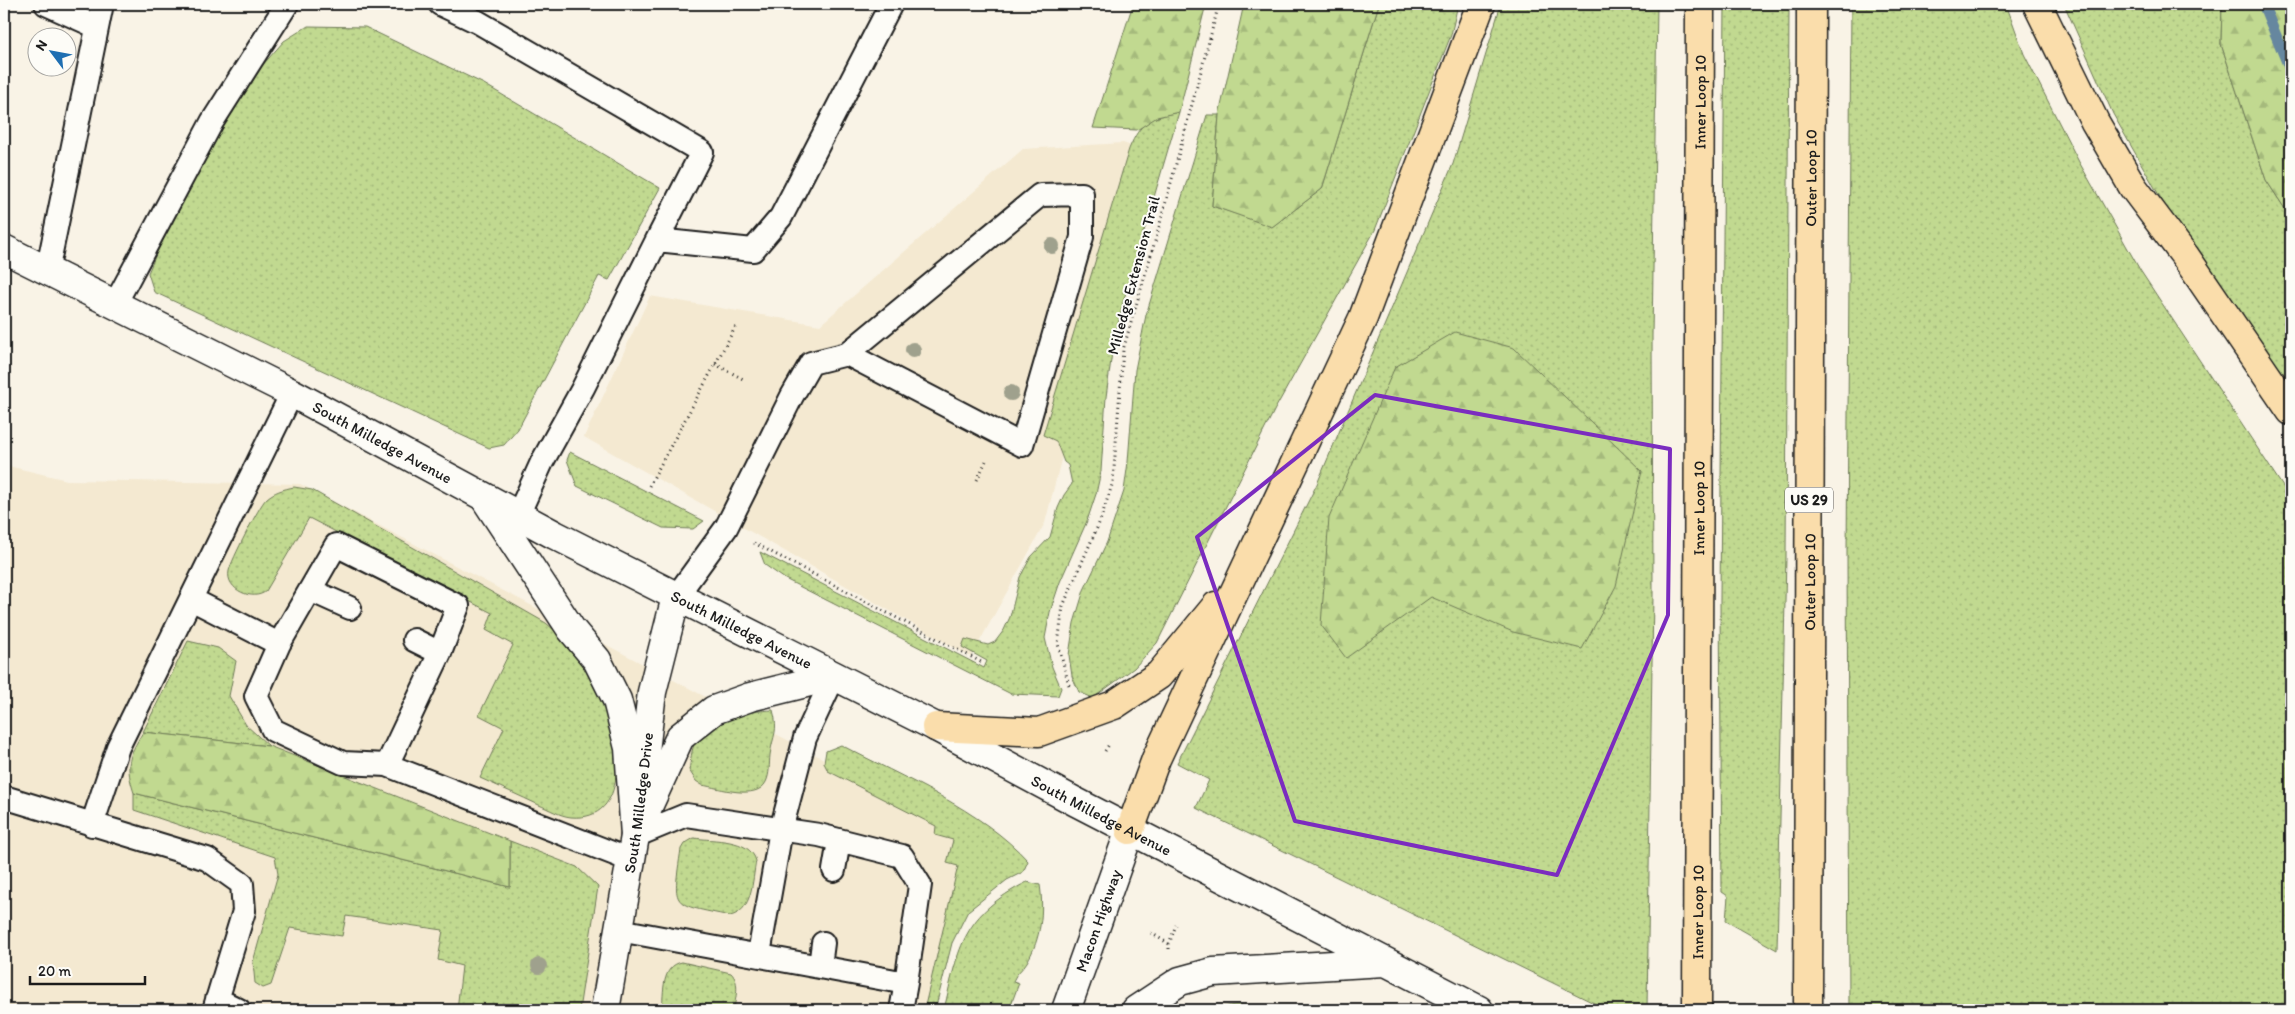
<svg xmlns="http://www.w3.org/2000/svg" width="2295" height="1014" font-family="Itim,sans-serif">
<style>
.built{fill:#f4e9d1}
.grass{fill:url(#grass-dots);stroke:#6e7a56}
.forest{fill:url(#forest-firs);stroke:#6e7a56}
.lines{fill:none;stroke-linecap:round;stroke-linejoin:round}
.stream{stroke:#66879f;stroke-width:11}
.lane-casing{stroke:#1c1c1c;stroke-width:26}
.street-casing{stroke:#1c1c1c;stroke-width:31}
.secondary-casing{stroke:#1c1c1c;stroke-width:31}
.highway-casing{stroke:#1c1c1c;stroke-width:31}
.path{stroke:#1c1c1c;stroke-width:3;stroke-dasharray:1 4;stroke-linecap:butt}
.lane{stroke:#fdfcf7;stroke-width:22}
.street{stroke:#fdfcf7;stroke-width:28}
.secondary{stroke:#fdfcf7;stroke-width:28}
.highway{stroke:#faddab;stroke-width:28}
.tree{fill:#9fa18d}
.marked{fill:none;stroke:#7b2cbf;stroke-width:4;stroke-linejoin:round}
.labels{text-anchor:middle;stroke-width:4;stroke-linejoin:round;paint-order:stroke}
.shield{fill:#fdfcf7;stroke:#605f5e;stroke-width:1}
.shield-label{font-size:15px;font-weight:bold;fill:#1c1c1c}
.street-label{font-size:16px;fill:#1c1c1c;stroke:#fdfcf7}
</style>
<defs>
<pattern id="grass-dots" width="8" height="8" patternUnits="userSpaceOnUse" patternTransform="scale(1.25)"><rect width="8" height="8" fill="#c1d990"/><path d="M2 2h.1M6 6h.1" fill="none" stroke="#a5ba7c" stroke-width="1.8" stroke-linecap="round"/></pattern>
<pattern id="forest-firs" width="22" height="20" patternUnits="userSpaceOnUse" patternTransform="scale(1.25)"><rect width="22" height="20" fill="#c1d990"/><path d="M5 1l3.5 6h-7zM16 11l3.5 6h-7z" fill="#a5ba7c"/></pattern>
</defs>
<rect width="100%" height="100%" fill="#f9f3e6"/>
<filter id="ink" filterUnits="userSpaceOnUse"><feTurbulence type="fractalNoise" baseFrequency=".02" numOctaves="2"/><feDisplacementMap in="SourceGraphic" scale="10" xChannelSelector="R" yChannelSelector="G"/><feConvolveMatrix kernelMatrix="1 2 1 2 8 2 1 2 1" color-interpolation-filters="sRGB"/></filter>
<g filter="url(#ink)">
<path class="built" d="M1123 143 1140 149 1045 523 971 657 584 437 650 296 820 325 1023 149Z
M4 465 67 480 300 484 858 777 959 837 962 867 926 1010H4Z"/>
<path class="grass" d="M1379 4H1458L1451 35 1375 230 1275 409 1157 643 1134 668 1093 698 1079 692 1072 676 1069 655 1074 623 1084 590 1107 542 1124 491 1128 462 1135 370 1146 315 1207 115H1219L1212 206 1273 226 1322 189Z
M1501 4H1657L1652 336 1653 594 1647 1010H1608L1196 808 1209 780 1177 763 1317 484 1453 164Z
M1725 4H1789L1786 557 1777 950 1726 921 1728 896 1722 892 1720 600Z
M1851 4H2006L2024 54 2079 162 2140 270 2291 499V1010H1849L1847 553Z
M2064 4H2222L2221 44 2266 180 2291 218V398L2189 248 2113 114Z
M308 26 365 27 484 84 660 188 609 280 599 276 518 429 504 445 489 448 154 292 148 273 177 206 244 86 284 41Z
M1179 112 1124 299 1113 345 1106 397 1101 471 1096 494 1087 521 1060 582 1050 612 1045 638 1052 667 1061 688 1058 696 1011 694 785 579 765 565 760 552 984 668 987 661 962 647 965 639 988 645 995 642 1004 630 1010 617 1020 577 1031 557 1050 537 1058 508 1064 495 1072 484 1068 465 1064 462 1056 441 1043 435 1129 149C1141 121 1149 118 1179 112Z
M570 452 704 521 693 529 663 528 577 486 567 460Z
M294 487 312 490 546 623C571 644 597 674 607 705 619 741 631 822 571 817 560 816 549 809 539 805 520 796 500 787 480 778L504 728 479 715 513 645 486 630 492 613 309 518 266 591C254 602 225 590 229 571 231 561 259 506 266 499 273 492 284 489 294 487Z
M188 641 218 648 236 661 229 696 246 725 269 746 143 732Z
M773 710C779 732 773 734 770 755 769 764 770 774 766 782 757 801 719 788 702 785L696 781 689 770C691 761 691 750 695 743 707 718 749 711 773 710Z
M841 745C902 777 982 810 1028 861L1023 872 1007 880 968 911 952 943 935 1010H924L958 866 947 863 953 840 935 835 936 826 828 771 824 763 826 751Z
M134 793 510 887V841L577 867 598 887 579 1010H457L462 966 438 960 443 930 346 916 342 936 290 928 271 985 263 988 255 983 253 962 278 874 275 857 134 810Z
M694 838C713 841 750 838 756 861 752 881 753 911 730 916 671 903 672 910 681 849L684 844Z
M1027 882 1040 885C1044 912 1041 938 1027 962 1023 969 1016 973 1013 981L1019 983 1009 1010H944C959 945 963 915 1027 882Z
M682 962 731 973C741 983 735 998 734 1010H662C664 992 661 966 682 962Z
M1235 1005 1265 1006 1290 1010H1205Z"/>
<path class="forest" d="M1133 4H1206L1179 112 1157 117 1137 130 1093 128Z
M1244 4H1379L1322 189 1272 227 1212 206 1219 115Z
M2222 4H2291V218L2266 180 2221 44Z
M1455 332 1514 348 1642 471 1616 586 1582 649 1513 632 1431 597 1346 658 1321 625 1329 518 1395 367Z
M143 732 269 746 510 841V887L134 793C125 765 128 757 143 732Z"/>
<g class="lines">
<path class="stream" d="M2263 4 2291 72"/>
<g class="lane-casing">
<path id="lane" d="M46 4 97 27
M440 4 478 22 702 152 657 240
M47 272 102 4
M114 306 212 122 287 4
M518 515 542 462 583 388 657 240 753 250 781 217 891 4
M310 590 350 608
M676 597 726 528 792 396 811 363 847 354 1022 445 1082 237V194L1040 195 847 354
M191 599 279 644
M414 640 440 653
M387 765 343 763 273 730 256 696 279 644 336 545 458 606 440 653 387 765 630 860
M4 797 207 859 242 884 244 911 214 1010
M92 825 118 747 292 393
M834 870 839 841
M619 930 906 983 920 885 902 856 819 835 686 815 635 836
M759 954 781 830 805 738 834 676
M820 966 823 943
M217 999 239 1010
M901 1010 906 983"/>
</g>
<g class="street-casing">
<g id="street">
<path id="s1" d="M605 1010 635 836 652 692 676 597"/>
</g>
</g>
<g class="secondary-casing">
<g id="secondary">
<path id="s2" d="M4 249 292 393 555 535 936 727 1076 802 1479 1010"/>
<path d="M486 500 571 629 597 660 617 700 629 748 635 836"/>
<path d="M636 833 680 737 714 710 750 697 834 676"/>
<path id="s3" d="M1066 1010 1130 830"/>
<path d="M1136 1010 1180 981 1213 972 1385 962"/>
</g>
</g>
<g class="highway-casing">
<g id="highway">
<path d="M2037 4 2095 122 2133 187 2185 256 2291 411"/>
<path d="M936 727 1039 732 1114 705 1159 675 1216 606"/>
<path d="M1130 830 1156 759 1363 318 1481 4"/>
<path id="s4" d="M1697 1010 1700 4"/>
<path id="s5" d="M1808 1010 1811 4"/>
</g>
</g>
<path class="path" d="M715 364 743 379
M977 480 986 461
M649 486 736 326
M754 543 981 662
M1069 685 1058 644 1063 606 1100 521 1113 482 1123 350 1158 231 1219 4
M1105 751 1110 743
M1151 933 1169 944
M1169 949V944L1176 925"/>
<use href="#lane" class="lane"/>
<use href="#street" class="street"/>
<use href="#secondary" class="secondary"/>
<use href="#highway" class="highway"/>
</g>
<g class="tree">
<circle cx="1052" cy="246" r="8"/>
<circle cx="913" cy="350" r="8"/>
<circle cx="1011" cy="393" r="8"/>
<circle cx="539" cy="966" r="8"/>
</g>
</g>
<path class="marked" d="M1375 395 1670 449 1668 615 1557 875 1295 821 1197 537Z"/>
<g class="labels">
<rect class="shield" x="1785" y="487.5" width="48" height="25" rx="4"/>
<g class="shield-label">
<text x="1809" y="505">US 29</text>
</g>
<g class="street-label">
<text dy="6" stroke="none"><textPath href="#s4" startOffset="908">Inner Loop 10</textPath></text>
<text dy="6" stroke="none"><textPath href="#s5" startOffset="832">Outer Loop 10</textPath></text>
<text transform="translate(1133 275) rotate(-75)" y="6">Milledge Extension Trail</text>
<text dy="6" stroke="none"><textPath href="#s2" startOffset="425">South Milledge Avenue</textPath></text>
<text dy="6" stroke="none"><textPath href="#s4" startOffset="502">Inner Loop 10</textPath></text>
<text dy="6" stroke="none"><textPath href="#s5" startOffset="428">Outer Loop 10</textPath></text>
<text dy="6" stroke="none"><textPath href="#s2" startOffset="830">South Milledge Avenue</textPath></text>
<text dy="6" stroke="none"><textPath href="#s1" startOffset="210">South Milledge Drive</textPath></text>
<text dy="6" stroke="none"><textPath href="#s2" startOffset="1235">South Milledge Avenue</textPath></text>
<text dy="6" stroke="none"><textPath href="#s4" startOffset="98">Inner Loop 10</textPath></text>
<text dy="6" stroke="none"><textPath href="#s3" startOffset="95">Macon Highway</textPath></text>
</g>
</g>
<rect width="2295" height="1014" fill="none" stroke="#fdfcf7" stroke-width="20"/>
<rect x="10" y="10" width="2275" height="994" fill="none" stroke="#1c1c1c" stroke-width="2" filter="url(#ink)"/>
<g transform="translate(52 52) rotate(302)"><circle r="24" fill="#fdfcf7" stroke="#a3a29f"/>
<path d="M0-4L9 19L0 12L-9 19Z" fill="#1f6fb2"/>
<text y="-8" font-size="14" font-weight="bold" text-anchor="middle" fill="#1c1c1c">N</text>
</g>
<path d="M30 976v8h115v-8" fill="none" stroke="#1c1c1c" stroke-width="2.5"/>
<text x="38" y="976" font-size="15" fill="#1c1c1c" stroke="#fdfcf7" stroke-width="4" paint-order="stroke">20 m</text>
</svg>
